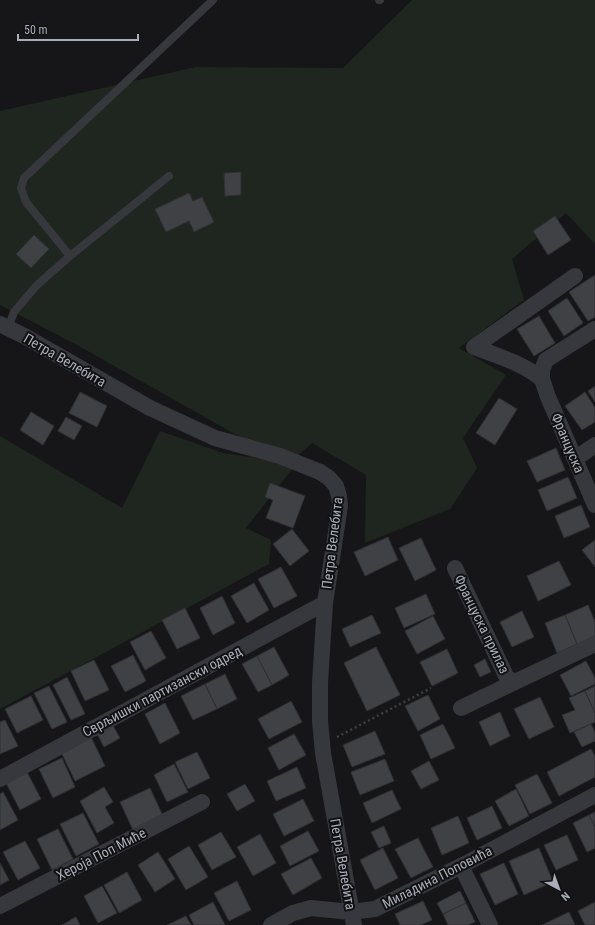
<svg xmlns="http://www.w3.org/2000/svg" width="595" height="925" font-family="'Roboto Condensed',sans-serif">
<style>
.green{fill:#1e261f}
.building{fill:#404145;stroke:#303034}
.lines{fill:none;stroke-linecap:round;stroke-linejoin:round}
.path{stroke:#3d3f44;stroke-width:2.5;stroke-dasharray:2 3;stroke-linecap:butt}
.service{stroke:#37383d;stroke-width:8}
.minor{stroke:#37383d;stroke-width:16}
.labels{text-anchor:middle;stroke-width:4;stroke-linejoin:round;paint-order:stroke}
.street-label{font-size:14px;fill:#a8adb8;stroke:#111113}
</style>
<rect width="100%" height="100%" fill="#161618"/>
<path class="green" d="M412 0H595V244L566 213 512 259 524 300 459 348 506 375 463 438 477 468 450 509 365 543 366 475 312 443 295 458 259 445 233 433 77 345 0 305V111L196 67 343 68Z
M160 431 223 453 296 464 246 528 271 540 269 564 0 709V436L122 508Z"/>
<path class="building" d="M241 172V195L225 196 224 173Z
M189 193 193 201 202 197 214 222 194 232 189 221 166 232 155 209Z
M555 216 571 240 548 255 533 231Z
M34 235 49 249 31 268 16 254Z
M595 275V317L588 321 569 292Z
M567 298 583 323 564 336 548 311Z
M539 316 555 343 534 356 517 329Z
M595 386V402L588 391Z
M80 392 107 406 97 427 69 413Z
M585 392 595 408V422L582 430 565 406Z
M499 398 517 409 495 445 476 433Z
M31 412 54 426 43 445 20 430Z
M66 417 82 426 74 440 58 431Z
M556 448 565 470 537 482 527 461Z
M568 477 577 498 547 511 538 490Z
M270 483 305 496 293 528 266 518 273 500 265 497Z
M581 505 590 527 564 538 555 516Z
M292 529 309 551 290 566 273 544Z
M388 537 398 560 365 576 354 552Z
M421 538 436 570 415 581 399 548Z
M595 540V567L582 550Z
M559 561 571 585 538 601 527 576Z
M281 567 297 596 274 608 258 579Z
M254 583 269 610 247 623 231 596Z
M426 594 435 614 404 628 395 608Z
M222 596 235 623 213 635 200 608Z
M588 605 595 622V636L577 644 565 615Z
M185 608 200 638 177 649 162 620Z
M522 611 534 637 512 647 500 622Z
M372 615 381 633 350 647 342 629Z
M565 615 577 644 557 653 545 623Z
M433 616 445 639 417 654 405 631Z
M151 631 166 658 145 670 130 642Z
M274 647 289 675 272 685 257 656Z
M376 647 400 695 367 711 344 663Z
M447 649 458 673 432 686 420 662Z
M133 655 146 681 125 692 111 666Z
M257 656 272 685 258 692 242 664Z
M485 659 491 672 480 677 474 665Z
M94 660 109 690 85 701 71 671Z
M586 661 595 678V684L571 696 560 675Z
M225 674 237 699 217 709 205 684Z
M67 677 85 714 71 720 53 685Z
M205 684 217 709 193 720 181 696Z
M49 686 67 722 52 729 34 693Z
M595 686V713L585 691Z
M585 691 595 713V722L570 733 562 715 575 710 569 698Z
M428 695 440 719 418 731 405 706Z
M31 696 43 720 17 733 5 709Z
M540 697 554 727 529 739 514 709Z
M291 701 302 722 269 739 258 719Z
M165 703 180 733 160 744 145 714Z
M500 712 510 736 490 746 479 722Z
M5 720 18 746 0 754V722Z
M112 724 120 738 104 747 96 732Z
M443 724 455 748 431 759 420 735Z
M591 724 595 732V741L582 747 574 732Z
M375 731 385 754 352 767 343 745Z
M294 734 306 755 279 770 268 748Z
M91 737 105 766 75 781 61 752Z
M591 749 595 756V777L559 796 547 772Z
M197 752 210 778 188 789 175 762Z
M62 758 75 787 53 798 39 769Z
M385 759 394 781 360 795 351 772Z
M429 761 439 780 421 789 411 771Z
M174 764 188 792 167 802 154 775Z
M297 767 306 788 276 801 267 781Z
M27 772 41 799 20 810 6 783Z
M537 774 552 803 530 814 515 785Z
M245 784 255 801 237 811 227 794Z
M104 787 113 802 105 807 114 823 97 833 80 801Z
M150 788 163 816 133 830 120 802Z
M516 789 529 816 509 826 495 801Z
M392 790 401 809 372 823 363 803Z
M3 792 18 820 0 830V794Z
M303 799 314 821 284 836 273 814Z
M492 806 502 828 477 840 467 818Z
M595 812V827L589 815Z
M83 813 99 844 76 856 60 824Z
M589 815 595 827V848L587 852 573 823Z
M458 816 469 843 442 855 431 828Z
M384 826 391 843 379 848 371 832Z
M58 829 73 859 52 870 37 839Z
M308 831 319 851 290 866 280 846Z
M221 832 236 857 212 870 198 845Z
M260 834 276 863 253 876 237 847Z
M567 835 578 860 556 870 544 845Z
M418 838 433 867 411 878 395 849Z
M25 841 40 868 18 880 3 852Z
M189 846 208 877 186 890 168 859Z
M383 848 398 878 375 890 360 860Z
M539 848 553 882 524 895 509 861Z
M158 852 175 879 155 892 138 865Z
M311 858 322 878 293 895 281 874Z
M0 863 9 880 0 885Z
M504 863 518 894 495 905 480 874Z
M127 872 142 900 119 913 104 885Z
M237 881 251 910 229 921 214 893Z
M102 886 117 913 98 923 84 896Z
M460 891 466 903 443 914 437 903Z
M423 901 432 920 421 925H400L395 914Z
M213 902 225 925H194L189 915Z
M595 902V925H585L578 911Z
M466 903 475 922 468 925H448L443 914Z
M569 912 575 925H542Z
M186 916 191 925H167Z
M76 917 80 925H62Z"/>
<g class="lines">
<path class="path" d="M337 737 431 688"/>
<path class="service" d="M379 0H380
M70 256 26 202 21 188 24 178 213 0
M8 328 14 312 37 285 70 256 169 176"/>
<path class="minor" d="M0 324 26 337 150 408 215 438 280 456 320 472 329 478 336 486 339 496 340 506 325 603 320 683V721L323 753 354 925
M595 329 546 360 542 370V379L548 397 595 505
M542 379C522 363 498 356 474 347L575 276
M575 459 595 445
M455 568 507 678 515 682 595 644
M461 708 515 682
M0 779 325 603
M461 866 490 925
M0 906 202 802
M271 925 293 913 311 908 351 912 375 909 461 866 595 795"/>
</g>
<g class="labels">
<g class="street-label">
<text transform="translate(65 360) rotate(30)" y="5">Петра Велебита</text>
<text transform="translate(568 443) rotate(67)" y="5">Француска</text>
<text transform="translate(332 543) rotate(-83)" y="5">Петра Велебита</text>
<text transform="translate(482 624) rotate(64)" y="5">Француска прилаз</text>
<text transform="translate(162 691) rotate(-28)" y="5">Сврљишки партизански одред</text>
<text transform="translate(101 854) rotate(-27)" y="5">Хероја Поп Миће</text>
<text transform="translate(343 864) rotate(80)" y="5">Петра Велебита</text>
<text transform="translate(437 877) rotate(-27)" y="5">Миладина Поповића</text>
</g>
</g>
<g transform="translate(559 889) rotate(139)" stroke="#111113" stroke-width="3" paint-order="stroke">
<path d="M0-3L7 15L0 10L-7 15Z" fill="#a8adb8"/>
<text y="-6" font-size="11" font-weight="bold" text-anchor="middle" fill="#a8adb8">N</text>
</g>
<path d="M18 34v6h120v-6" fill="none" stroke="#a8adb8" stroke-width="2"/>
<text x="24" y="34" font-size="12" fill="#a8adb8" stroke="#111113" stroke-width="3" paint-order="stroke">50 m</text>
</svg>
